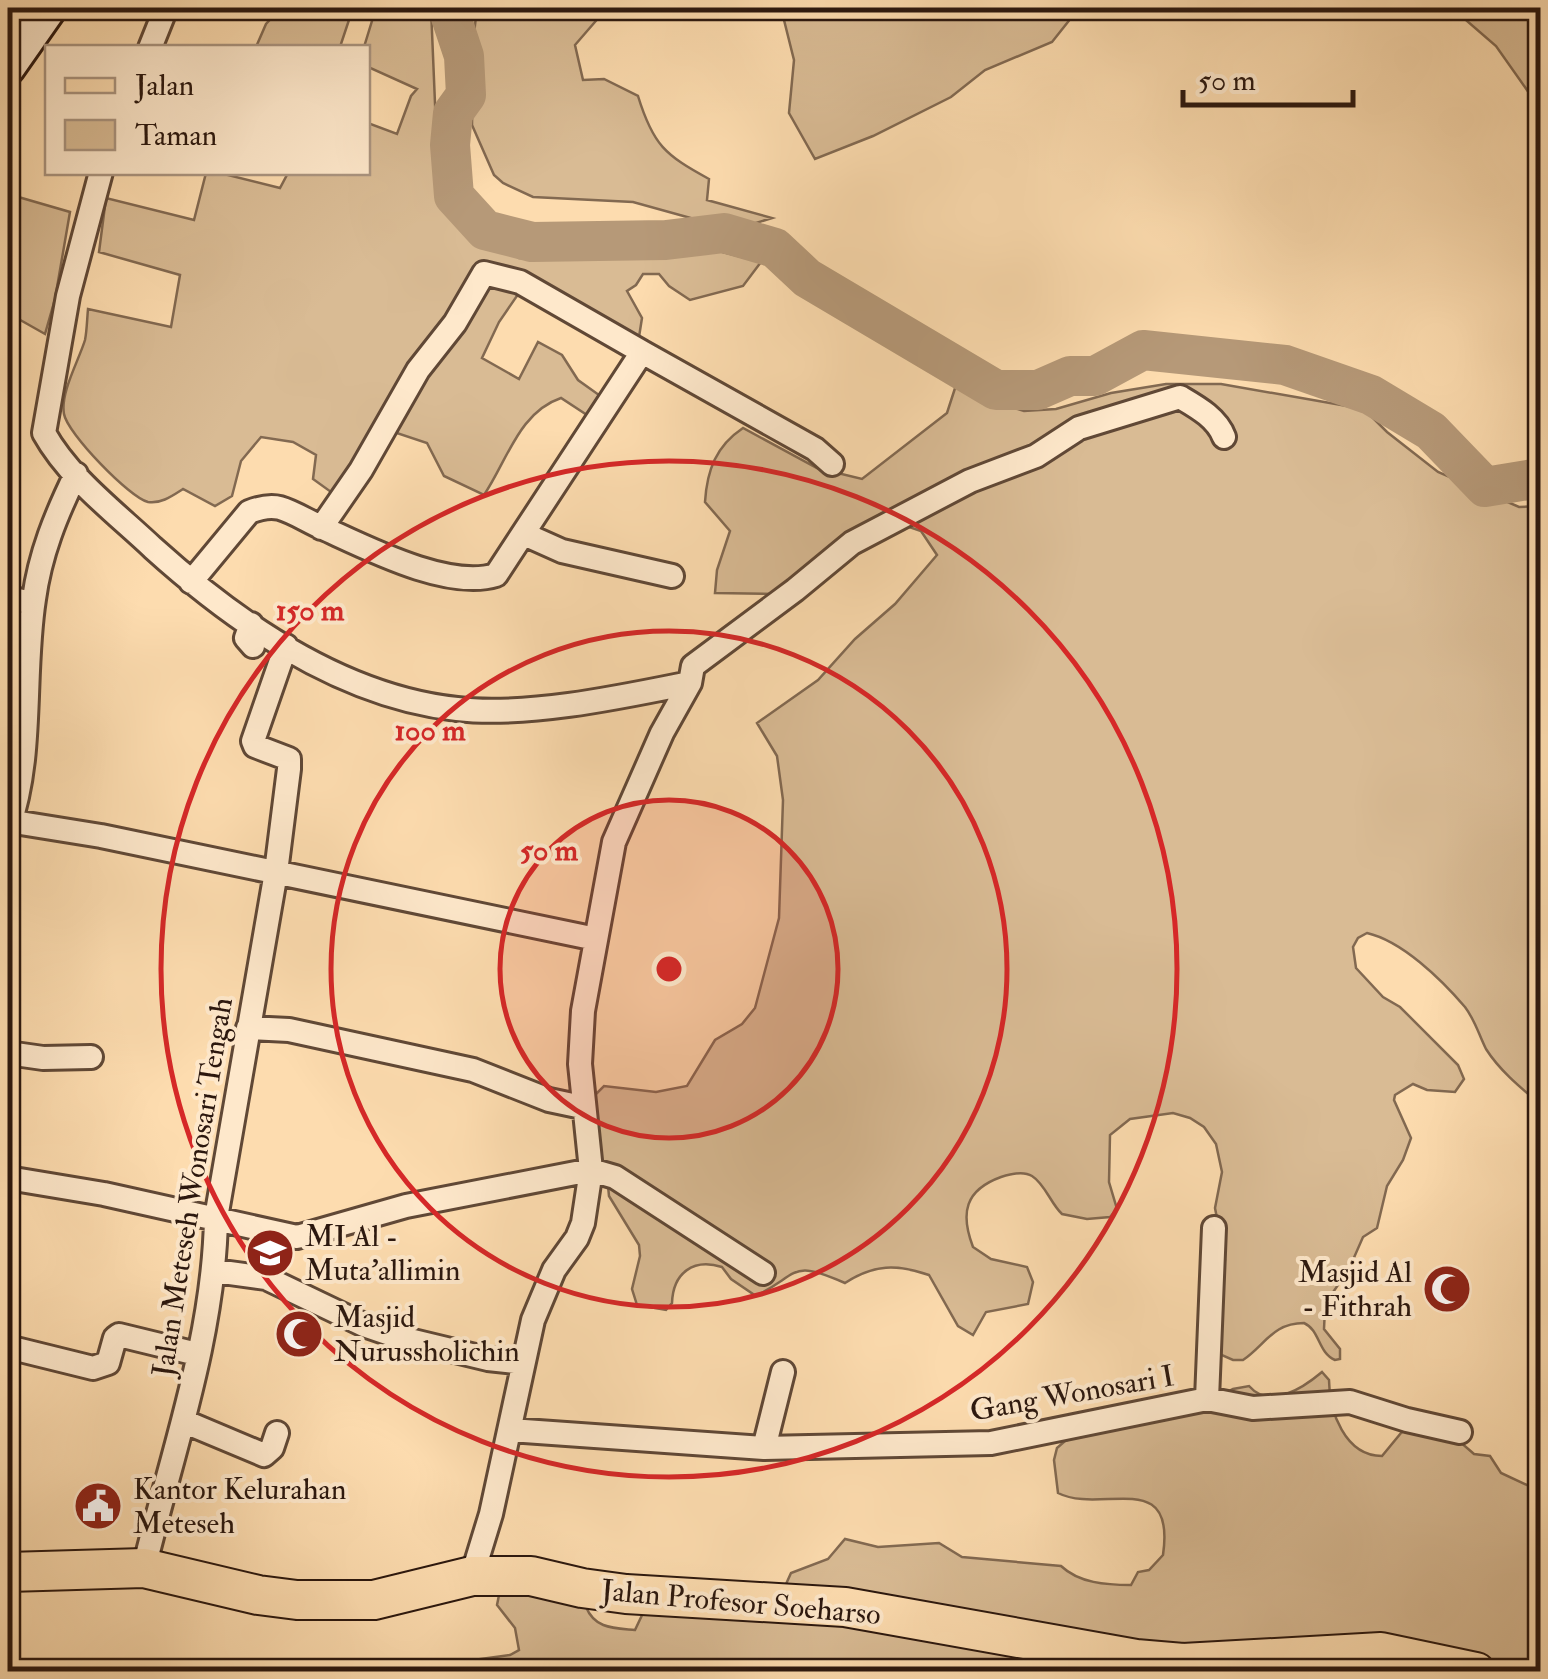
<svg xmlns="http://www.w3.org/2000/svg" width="1548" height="1679" font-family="'IM FELL Double Pica',serif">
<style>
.green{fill:#d9bb94;stroke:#826951;stroke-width:2.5}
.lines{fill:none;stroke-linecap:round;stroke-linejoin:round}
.stream{stroke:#7e654e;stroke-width:6}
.river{stroke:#b69978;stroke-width:40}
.street-casing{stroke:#604836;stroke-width:28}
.secondary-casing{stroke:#2b170e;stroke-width:38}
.primary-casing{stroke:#2b170e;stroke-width:42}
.street{stroke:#fee8cb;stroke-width:22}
.secondary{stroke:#fee8cb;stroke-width:32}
.primary{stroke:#fddcaf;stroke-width:38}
.ring{fill:none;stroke:#d62828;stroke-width:5}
.labels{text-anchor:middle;stroke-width:8;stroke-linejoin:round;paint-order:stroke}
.street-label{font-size:30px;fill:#2b170e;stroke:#fee8cb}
.poi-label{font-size:30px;fill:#2b170e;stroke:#fee8cb;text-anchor:start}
.centre{fill:#d62828;stroke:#fee8cb;stroke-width:5}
.ring-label{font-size:30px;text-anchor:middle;font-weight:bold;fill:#d62828;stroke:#fee8cb;stroke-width:8;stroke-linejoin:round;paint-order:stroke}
</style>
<rect width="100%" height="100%" fill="#fddcaf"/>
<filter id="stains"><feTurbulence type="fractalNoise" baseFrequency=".002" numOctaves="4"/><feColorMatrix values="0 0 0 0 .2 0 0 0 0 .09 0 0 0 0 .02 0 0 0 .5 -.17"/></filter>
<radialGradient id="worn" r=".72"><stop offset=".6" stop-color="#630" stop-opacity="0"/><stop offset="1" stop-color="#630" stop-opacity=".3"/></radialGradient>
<path class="green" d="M281 8H353L340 47H256L266 24Z
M376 8H431L436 127 450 213 464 226 519 258H598L660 248 711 249 761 262 743 286 690 300 669 286 659 274H643L636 285 627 291 642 318 639 337 521 290 499 322 482 358 519 379 538 342 562 355 578 380 599 395 587 415 561 398C519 412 507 461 484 495L444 476 427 443 373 425 355 469 331 492 313 479 316 455 293 442 261 437 241 461 232 496 215 506 183 489C172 496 161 504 148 502 130 498 67 433 64 414 60 393 79 360 85 340 87 330 87 319 88 309L171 327 180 275 99 252 106 198 194 220 206 173H220L280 188 288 173 368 172V123L397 134 411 96 417 89 368 67V48L364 47Z
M477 8H607L575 45 583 80 604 79 638 96C653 145 665 155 709 179L707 200 772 218 746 226 705 222 633 202 533 197 503 183 494 175 472 125 473 42Z
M781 8H1079L1052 42 985 70 951 97 873 136 815 159 789 113 794 60Z
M1452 8H1540V104L1534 100 1496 46Z
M8 194 70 212 55 299 45 334 8 313Z
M958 379 993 401 1024 411 1056 409 1111 393 1166 384H1221L1364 409 1387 432 1438 472 1519 507 1540 506V1104C1521 1088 1500 1071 1486 1049 1479 1035 1475 1020 1465 1007 1441 979 1402 941 1367 933L1358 938 1353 947 1356 968 1383 997 1400 1007 1458 1065 1464 1079 1455 1092 1427 1090 1413 1084 1395 1095 1394 1100 1411 1138 1403 1160 1387 1186 1377 1228 1363 1237 1349 1269 1329 1298 1325 1308 1324 1329 1340 1349V1359L1335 1360C1318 1353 1320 1330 1304 1323 1273 1323 1265 1345 1243 1360H1233L1217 1353 1213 1292 1225 1260 1215 1208 1222 1172 1216 1144 1204 1127 1190 1118 1173 1113 1130 1119 1110 1135 1109 1182 1117 1209 1110 1217 1087 1219 1062 1214C1051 1204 1045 1184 1032 1176 1024 1171 1010 1174 1001 1177 965 1190 960 1213 973 1247L991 1259 1027 1267 1033 1282 1028 1304 986 1312 973 1335 958 1326 929 1275C897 1264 874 1264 845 1283 790 1259 801 1273 756 1296L731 1279 722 1267C693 1258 673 1273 672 1303L666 1310 637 1305 632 1289 640 1256 639 1245 609 1196 607 1175 596 1145 594 1096 604 1086 656 1092 687 1086 715 1040 742 1024 755 1008 779 918 783 800 777 756 757 723 818 680 855 639 895 604 937 555 921 531 883 518 776 594 715 593 717 570 730 531 705 502C707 470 716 446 743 428L817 468 862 479 947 413Z
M1322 1372 1329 1380C1329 1411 1345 1456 1382 1456L1401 1433 1413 1427 1458 1440 1474 1454 1490 1456 1501 1473 1540 1491V1671L442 1672 459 1662 510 1655 519 1650 515 1628 497 1605 499 1595 507 1587 586 1607C595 1629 614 1628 635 1630L644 1611 697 1609 726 1619 761 1621 773 1613 791 1573 828 1559 845 1539 878 1547 939 1543 962 1557 1061 1566C1079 1583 1106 1585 1131 1585L1138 1572 1149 1570 1163 1555C1176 1466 1101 1515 1058 1493L1054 1460 1057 1448 1065 1441 1098 1428 1212 1400 1233 1389 1249 1386C1270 1410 1303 1388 1322 1372Z"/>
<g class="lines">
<path class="stream" d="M725 1672C754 1662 769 1659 798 1672"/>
<path class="river" d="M448 8 464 56 466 95 453 113 450 145 454 196 485 230 532 242 666 240 724 233 775 248 807 278 996 390H1038L1070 376H1095L1143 350 1285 365 1371 395 1431 431 1485 487 1540 478"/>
<g class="street-casing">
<path id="street" d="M150 48 166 8
M101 172 68 296 44 433C69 478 116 513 153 548 236 623 343 697 457 709 527 717 621 697 690 683
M642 352 815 449 832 464
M524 534 562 551 672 576
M191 582 249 512C259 508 269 505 280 508 294 512 309 522 323 528 367 548 448 590 496 575L642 352 520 282 484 273 455 323 418 370 361 470 321 528
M8 598 33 603
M251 624 246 638 253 646
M8 821 101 836 596 939
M8 829C34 755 22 676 34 599 40 554 56 515 76 474
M248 1028 289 1030 473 1070 549 1100 582 1107
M8 1053 43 1058 91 1057
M8 1178 104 1194 297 1237 406 1206 591 1170 615 1177 763 1273
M215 1271 266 1278 364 1325 405 1339 488 1359 523 1363
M8 1347 93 1368 108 1363 115 1338 119 1335 197 1354
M1207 1399 1214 1228
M183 1421 264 1455 272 1448 277 1433
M510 1430 764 1448 991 1443 1207 1399 1253 1408 1350 1402 1407 1420 1460 1432
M764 1448 783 1372
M144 1568C172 1453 214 1337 216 1218L276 872 289 769V759L255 746 253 741 286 646
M472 1576 491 1514 533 1320 554 1270 577 1238 583 1223 591 1170 580 1064 583 1011 614 842 662 733 690 683 693 666 795 590 852 543 970 481 1036 456 1079 428 1180 397C1197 407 1217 418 1224 437"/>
</g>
<g class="secondary-casing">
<path id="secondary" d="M8 68 50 8"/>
</g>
<g class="primary-casing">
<path id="primary" d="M8 1572 144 1568 258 1595 297 1600H374L472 1576H531L582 1588 626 1594 845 1607 1136 1659 1183 1663 1381 1652 1476 1672"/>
</g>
<use href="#street" class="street"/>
<use href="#secondary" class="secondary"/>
<use href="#primary" class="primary"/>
</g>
<circle cx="669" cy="969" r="169" fill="#d62828" fill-opacity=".12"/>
<g class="ring">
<circle cx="669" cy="969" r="169"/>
<circle cx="669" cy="969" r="338"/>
<circle cx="669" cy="969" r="508"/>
</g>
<defs>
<g id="school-disc" transform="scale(2.5)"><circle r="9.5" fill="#8f2418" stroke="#fee8cb"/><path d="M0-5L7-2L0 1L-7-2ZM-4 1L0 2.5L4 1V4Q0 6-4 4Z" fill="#fff"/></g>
<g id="mosque-disc" transform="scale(2.5)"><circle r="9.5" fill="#8f2418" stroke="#fee8cb"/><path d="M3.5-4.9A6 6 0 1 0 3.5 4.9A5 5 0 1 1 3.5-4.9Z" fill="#fff"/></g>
<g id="civic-disc" transform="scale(2.5)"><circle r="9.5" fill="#8f2418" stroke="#fee8cb"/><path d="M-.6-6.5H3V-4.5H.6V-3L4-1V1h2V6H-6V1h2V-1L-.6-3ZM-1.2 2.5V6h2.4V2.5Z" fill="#fff"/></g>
</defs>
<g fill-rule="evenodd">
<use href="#school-disc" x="270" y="1253"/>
<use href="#mosque-disc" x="1447" y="1289"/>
<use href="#mosque-disc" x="299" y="1334"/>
<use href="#civic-disc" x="98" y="1506"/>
</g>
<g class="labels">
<g class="street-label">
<text transform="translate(192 1187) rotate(-81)" y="10">Jalan Meteseh Wonosari Tengah</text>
<text transform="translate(1072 1393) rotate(-10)" y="10">Gang Wonosari I</text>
<text transform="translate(741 1602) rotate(5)" y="10">Jalan Profesor Soeharso</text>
</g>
<g class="poi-label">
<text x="305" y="1246">MI Al -<tspan x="305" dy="34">Muta'allimin</tspan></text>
<text x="1412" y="1282" text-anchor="end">Masjid Al<tspan x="1412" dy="34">- Fithrah</tspan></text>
<text x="334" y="1327">Masjid<tspan x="334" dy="34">Nurussholichin</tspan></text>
<text x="133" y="1499">Kantor Kelurahan<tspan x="133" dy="34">Meteseh</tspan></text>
</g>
</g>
<circle cx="669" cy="969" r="15" class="centre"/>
<g class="ring-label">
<text x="310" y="620">150 m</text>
<text x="430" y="740">100 m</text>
<text x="549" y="860">50 m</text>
</g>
<rect width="1548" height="1679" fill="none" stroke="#fddcaf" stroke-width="40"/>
<rect x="10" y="10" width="1528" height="1659" fill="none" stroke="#2b170e" stroke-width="5"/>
<rect x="20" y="20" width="1508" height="1639" fill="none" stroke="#2b170e" stroke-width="2.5"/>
<rect x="45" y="45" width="325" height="130" fill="#fee8cb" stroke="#aa947f" stroke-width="2.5"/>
<rect x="65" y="78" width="50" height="15" fill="#fddcaf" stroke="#aa947f" stroke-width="2.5"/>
<text x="135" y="95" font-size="30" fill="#2b170e">Jalan</text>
<rect x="65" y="120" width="50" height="30" fill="#d9bb94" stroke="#aa947f" stroke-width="2.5"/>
<text x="135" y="145" font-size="30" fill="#2b170e">Taman</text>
<path d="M1183 90v15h170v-15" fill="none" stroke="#2b170e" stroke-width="5"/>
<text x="1198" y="90" font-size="30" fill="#2b170e" stroke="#fee8cb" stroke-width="8" paint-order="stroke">50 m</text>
<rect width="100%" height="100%" filter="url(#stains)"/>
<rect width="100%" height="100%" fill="url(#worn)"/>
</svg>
